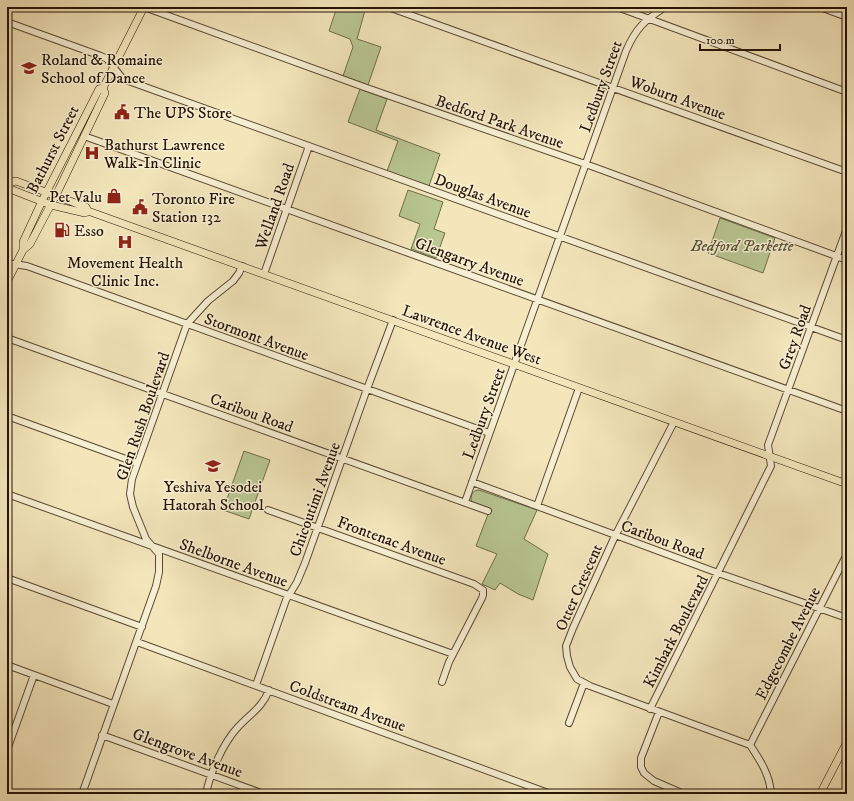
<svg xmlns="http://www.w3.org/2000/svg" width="854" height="801" font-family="'IM FELL DW Pica',serif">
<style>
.green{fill:#b8c692;stroke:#6f6d4c}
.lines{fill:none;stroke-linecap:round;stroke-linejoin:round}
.minor-casing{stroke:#594832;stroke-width:8}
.major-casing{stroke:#261405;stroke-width:8}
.minor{stroke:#f7efd3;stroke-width:6}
.major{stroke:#f3e6bb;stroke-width:7}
.labels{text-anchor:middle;stroke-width:3;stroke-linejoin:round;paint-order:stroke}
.poi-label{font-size:16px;fill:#261405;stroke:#f7efd3;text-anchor:start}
.street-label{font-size:16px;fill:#261405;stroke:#f7efd3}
.park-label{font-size:16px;font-style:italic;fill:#595236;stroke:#f7efd3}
</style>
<rect width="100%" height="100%" fill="#f3e6bb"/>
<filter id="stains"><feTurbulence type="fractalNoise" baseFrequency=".005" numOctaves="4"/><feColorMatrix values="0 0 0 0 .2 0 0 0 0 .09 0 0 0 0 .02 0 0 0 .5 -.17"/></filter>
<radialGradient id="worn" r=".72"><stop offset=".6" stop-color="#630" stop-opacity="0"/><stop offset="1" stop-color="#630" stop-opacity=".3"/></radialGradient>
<path class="green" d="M337 7H366L357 39 381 47 368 85 343 76 353 47 350 39 329 31Z
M360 89 387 99 376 130 440 154 429 186 387 171 398 141 348 122Z
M408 190 443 202 434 229 445 233 436 258 411 249 420 224 399 216Z
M720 218 775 238 763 273 708 253Z
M244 451 270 460 249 519 223 510Z
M479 490 537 510 524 539 548 554 533 600 518 594 500 583 495 590 482 584 497 554 476 546 490 509 475 504 471 500C471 494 473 490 479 490Z"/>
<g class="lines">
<g class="minor-casing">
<path id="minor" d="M144 7 364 87 591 166 847 260
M388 7 847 172
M617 7 847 92
M820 7 847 17
M7 22 101 56 107 59 123 79 847 340
M84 136 847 411
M7 263 27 266 489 433
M264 274 309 146
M7 338 488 511
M7 416 137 463
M674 422 615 536 573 628 566 646 567 656 570 667 577 679 590 686 750 745C760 760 770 775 771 794
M472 482 718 573 847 618
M7 494 453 654
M465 502 626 51C636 28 644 21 665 7
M537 506 579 388
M268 510 474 584 483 590V595L482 598 449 662 442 682
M7 578 142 627
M137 642 551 794
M7 665 113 704
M256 685 286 600 297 582 305 563 367 389 393 320
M650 709 771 466 768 445 847 228
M659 712 641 758V767L644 773 654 781 684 794
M569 723 584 683
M102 735 264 794
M750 745 847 554
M7 750 34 675
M82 794 156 586 159 572V554L146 539 133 507 130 494 132 479 187 324 208 301 233 281 239 273 242 266
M206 794C210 773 223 743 238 727 250 714 263 707 269 690"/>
</g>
<g class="major-casing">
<path id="major" d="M7 183 16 181 86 207 88 211
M9 184 10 189 51 205 85 213 88 211 847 484
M23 250V242L42 201 99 89 103 88
M7 282 23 250 30 244 59 189 105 93 103 88 144 7
M820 794 847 742"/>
</g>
<use href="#minor" class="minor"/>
<use href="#major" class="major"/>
</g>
<defs>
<g id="school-bare" transform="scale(1.2)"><path d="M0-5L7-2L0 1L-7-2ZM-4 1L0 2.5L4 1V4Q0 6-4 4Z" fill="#8f2418" stroke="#f7efd3" stroke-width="2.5" paint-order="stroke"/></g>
<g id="civic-bare" transform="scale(1.2)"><path d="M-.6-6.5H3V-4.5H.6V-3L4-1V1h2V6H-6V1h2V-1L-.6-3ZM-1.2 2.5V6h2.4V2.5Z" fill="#8f2418" stroke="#f7efd3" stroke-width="2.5" paint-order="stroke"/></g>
<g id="hospital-bare" transform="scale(1.2)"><path d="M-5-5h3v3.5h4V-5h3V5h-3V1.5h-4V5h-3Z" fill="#8f2418" stroke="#f7efd3" stroke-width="2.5" paint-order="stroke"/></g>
<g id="shop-bare" transform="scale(1.2)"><path d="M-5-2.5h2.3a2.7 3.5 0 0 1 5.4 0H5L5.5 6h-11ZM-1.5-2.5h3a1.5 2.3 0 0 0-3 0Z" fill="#8f2418" stroke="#f7efd3" stroke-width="2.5" paint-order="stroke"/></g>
<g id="fuel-bare" transform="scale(1.2)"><path d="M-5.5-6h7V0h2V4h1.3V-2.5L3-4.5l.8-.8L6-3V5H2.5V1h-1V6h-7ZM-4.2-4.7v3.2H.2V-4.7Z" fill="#8f2418" stroke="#f7efd3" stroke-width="2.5" paint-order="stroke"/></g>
</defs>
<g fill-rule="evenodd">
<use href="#school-bare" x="29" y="68"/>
<use href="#civic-bare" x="122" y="112"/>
<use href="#hospital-bare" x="92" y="153"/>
<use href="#shop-bare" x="114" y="196"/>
<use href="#civic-bare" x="140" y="207"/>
<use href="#fuel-bare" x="62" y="230"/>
<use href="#hospital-bare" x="125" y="242"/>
<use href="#school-bare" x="213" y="466"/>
</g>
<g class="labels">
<g class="poi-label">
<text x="41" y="65">Roland &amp; Romaine<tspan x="41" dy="18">School of Dance</tspan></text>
<text x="134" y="118">The UPS Store</text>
<text x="104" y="150">Bathurst Lawrence<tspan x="104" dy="18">Walk-In Clinic</tspan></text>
<text x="102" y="202" text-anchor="end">Pet Valu</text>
<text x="152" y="204">Toronto Fire<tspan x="152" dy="18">Station 132</tspan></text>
<text x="74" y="236">Esso</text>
<text x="125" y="268" text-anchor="middle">Movement Health<tspan x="125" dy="18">Clinic Inc.</tspan></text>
<text x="213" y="492" text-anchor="middle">Yeshiva Yesodei<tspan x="213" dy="18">Hatorah School</tspan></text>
</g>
<g class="street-label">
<text transform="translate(600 86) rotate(-70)" y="6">Ledbury Street</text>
<text transform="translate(678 97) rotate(20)" y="6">Woburn Avenue</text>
<text transform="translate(500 121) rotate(19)" y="6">Bedford Park Avenue</text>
<text transform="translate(52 149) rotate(-63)" y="6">Bathurst Street</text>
<text transform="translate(483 195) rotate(20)" y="6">Douglas Avenue</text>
<text transform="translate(274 206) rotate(-71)" y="6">Welland Road</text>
<text transform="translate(470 261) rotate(20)" y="6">Glengarry Avenue</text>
<text transform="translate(472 334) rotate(20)" y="6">Lawrence Avenue West</text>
<text transform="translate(257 336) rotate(20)" y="6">Stormont Avenue</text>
<text transform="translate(794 337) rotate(-70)" y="6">Grey Road</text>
<text transform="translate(252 412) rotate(20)" y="6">Caribou Road</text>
<text transform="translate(483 413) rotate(-70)" y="6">Ledbury Street</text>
<text transform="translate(142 416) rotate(-71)" y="6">Glen Rush Boulevard</text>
<text transform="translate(314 499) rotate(-70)" y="6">Chicoutimi Avenue</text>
<text transform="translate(663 539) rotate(20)" y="6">Caribou Road</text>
<text transform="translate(392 540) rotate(20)" y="6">Frontenac Avenue</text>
<text transform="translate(234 562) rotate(20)" y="6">Shelborne Avenue</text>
<text transform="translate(578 587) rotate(-66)" y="6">Otter Crescent</text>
<text transform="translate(675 631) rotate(-63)" y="6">Kimbark Boulevard</text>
<text transform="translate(787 643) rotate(-63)" y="6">Edgecombe Avenue</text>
<text transform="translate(348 705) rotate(20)" y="6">Coldstream Avenue</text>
<text transform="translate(188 752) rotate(20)" y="6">Glengrove Avenue</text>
</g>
<g class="park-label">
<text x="742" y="251">Bedford Parkette</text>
</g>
</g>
<rect width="854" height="801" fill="none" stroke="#f3e6bb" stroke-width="24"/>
<rect x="8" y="8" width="838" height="785" fill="none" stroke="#261405" stroke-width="2"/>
<rect x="12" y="12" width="830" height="777" fill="none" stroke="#261405"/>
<path d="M700 44v6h80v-6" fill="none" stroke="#261405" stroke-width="2"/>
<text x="706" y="44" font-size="12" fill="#261405" stroke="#f7efd3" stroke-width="3" paint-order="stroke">100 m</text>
<rect width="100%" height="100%" filter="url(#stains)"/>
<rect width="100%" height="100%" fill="url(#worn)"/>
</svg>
